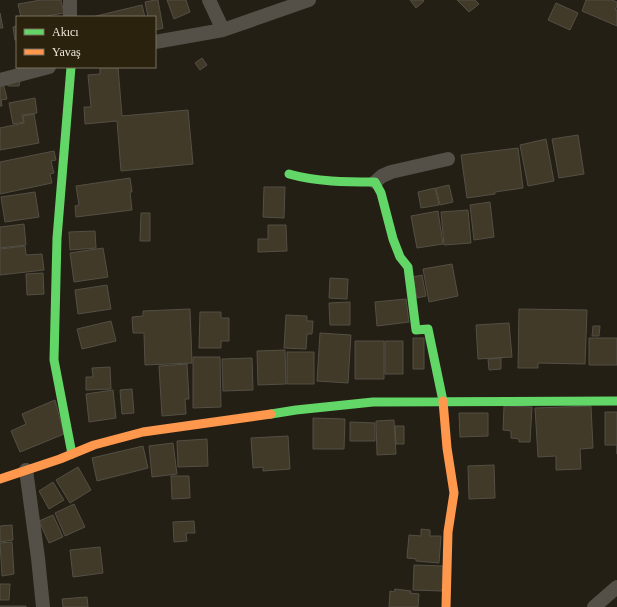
<svg xmlns="http://www.w3.org/2000/svg" width="617" height="607" font-family="Georgia,serif">
<style>
.building{fill:#413a28;stroke:#534f45}
.lines{fill:none;stroke-linecap:round;stroke-linejoin:round}
.street{stroke:#544f47;stroke-width:14}
.fast{stroke:#63d668;stroke-width:9}
.slow{stroke:#ff974d;stroke-width:9}
</style>
<rect width="100%" height="100%" fill="#241f14"/>
<path class="building" d="M41 0H61L64 13 42 17H21L18 4Z
M155 0H158L163 28 155 30V17H148L145 2Z
M167 0H186L190 12 174 19Z
M410 0H423L424 1 416 8Z
M457 0H475L479 4 469 12Z
M586 0H612L617 2V6L615 10H617V26L582 11Z
M556 3 578 13 570 30 548 20Z
M142 5 145 17H92Z
M0 13 3 28H0Z
M17 26V40H15L13 27Z
M202 58 207 65 200 70 195 63Z
M100 67H118L122 116 188 110 193 164 121 171 117 121 85 124 84 107H91L88 75 100 74Z
M8 79 20 80 19 86H8Z
M0 83H3L7 99 1 100 2 106H0Z
M35 98 37 113 22 115 24 122 13 124 9 103Z
M34 114 39 143 0 150V128L24 123 23 116Z
M578 135 584 174 559 178 552 139Z
M546 139 554 181 528 186 520 145Z
M518 148 523 188 495 192V194L467 198 461 155Z
M54 151 56 160 51 161 54 173 50 174 52 183 0 194V162Z
M130 178 132 192H130L132 210 76 217 75 206 79 205 76 186Z
M449 185 453 202 440 205 436 188Z
M264 187H285L284 218 263 217Z
M435 188 439 205 421 208 418 192Z
M35 192 39 217 5 222 1 197Z
M490 202 494 237 474 240 470 205Z
M468 210 471 243 444 245 441 212Z
M438 211 443 244 417 248 411 216Z
M141 213H150V241H140Z
M24 224 26 245 0 248V227Z
M268 225H286L287 251 258 252V239H268Z
M95 231 96 248 70 250 69 232Z
M25 246 26 255 42 254 44 270 0 275V249Z
M103 248 108 277 74 282 70 253Z
M452 264 458 296 429 302 423 269Z
M43 273 44 294 27 295 26 274Z
M422 275 426 296 417 298 413 277Z
M330 278 348 279 347 299 329 298Z
M107 285 111 309 78 314 75 290Z
M406 299 409 322 377 326 375 302Z
M350 302V325H330L329 303Z
M190 309 192 363 145 365 144 333H133L132 317 143 316V311Z
M519 309 587 310 585 364 538 363V368H518Z
M200 312H221V318H229V341H221V348H199Z
M286 315 307 316V321H313L312 334H307L306 349 284 348Z
M111 321 116 341 82 349 77 329Z
M509 323 512 357 478 359 476 325Z
M593 326H600L599 336H592Z
M320 333 351 335 348 383 317 381Z
M413 338H424V369H413Z
M589 338H617V365H589Z
M355 341H384V379H355Z
M385 341H403V374H385Z
M285 350 286 384 258 385 257 351Z
M287 352H314V384H287Z
M193 357H220L221 407 193 408Z
M252 358 253 390 223 391 222 359Z
M501 358V369L489 370 488 359Z
M187 364 189 399H185L186 414 162 416 159 366Z
M110 367 111 389 86 390V377H93L92 368Z
M132 389 134 413 122 414 120 390Z
M113 390 116 418 89 422 86 394Z
M55 400 64 434 20 452 11 431 26 424 22 414Z
M504 406 532 407 530 442H519V439L511 438V431L503 430Z
M591 406 593 448 580 449 581 469 556 470V456L538 457 535 408Z
M605 412H617V454V445H605Z
M459 413H488V436L460 437Z
M313 418 345 419 344 449H313Z
M394 420 396 454 377 455 376 421Z
M350 422 375 423V441H350Z
M395 426H404V444H396Z
M288 436 290 469 263 471V467L253 468 251 438Z
M207 439 208 466 178 467 177 441Z
M173 443 177 474 152 477 149 446Z
M143 446 148 468 97 481 92 458Z
M494 465 495 498 469 499 468 466Z
M78 467 91 490 70 503 56 480Z
M171 476H189L190 498 172 499Z
M53 482 64 500 49 509 39 491Z
M74 504 85 527 65 536 55 513Z
M53 515 63 537 49 543 39 521Z
M194 521 195 533H186L187 541 174 542 173 522Z
M12 525 13 540 0 542V526Z
M421 529 430 530V536H441L439 563 416 561V559L407 558 409 535 421 536Z
M12 542 14 574 2 576 0 543Z
M100 547 103 573 73 577 70 550Z
M414 565 443 566 442 591 413 590Z
M0 584H10L9 600H0Z
M395 589 411 591 410 593 419 594 418 607H389L390 591 394 592Z
M87 597 88 607H63L62 599Z
M0 606H26V607H0Z"/>
<g class="lines">
<path class="street" d="M70 0V17
M209 0 223 30
M155 42 223 30 309 0
M0 80 49 67
M375 182 382 176 391 172 448 159
M26 470 38 558 43 607
M594 607 617 587"/>
<path class="fast" d="M71 67 57 238 54 360 72 454
M289 174C317 182 346 182 375 182L381 193 393 239 400 257 408 267 416 330 428 329 443 401
M271 414 296 410 373 402 617 401"/>
<path class="slow" d="M443 401 447 448 454 493 448 532 446 607
M0 479 60 459 94 445 143 432 271 414"/>
</g>
<rect x="16" y="16" width="140" height="52" fill="#2b220d" stroke="#78705f"/>
<rect x="24" y="29" width="20" height="6" fill="#63d668" stroke="#78705f"/>
<text x="52" y="36" font-size="12" fill="#ece6d9">Akıcı</text>
<rect x="24" y="49" width="20" height="6" fill="#ff974d" stroke="#78705f"/>
<text x="52" y="56" font-size="12" fill="#ece6d9">Yavaş</text>
</svg>
